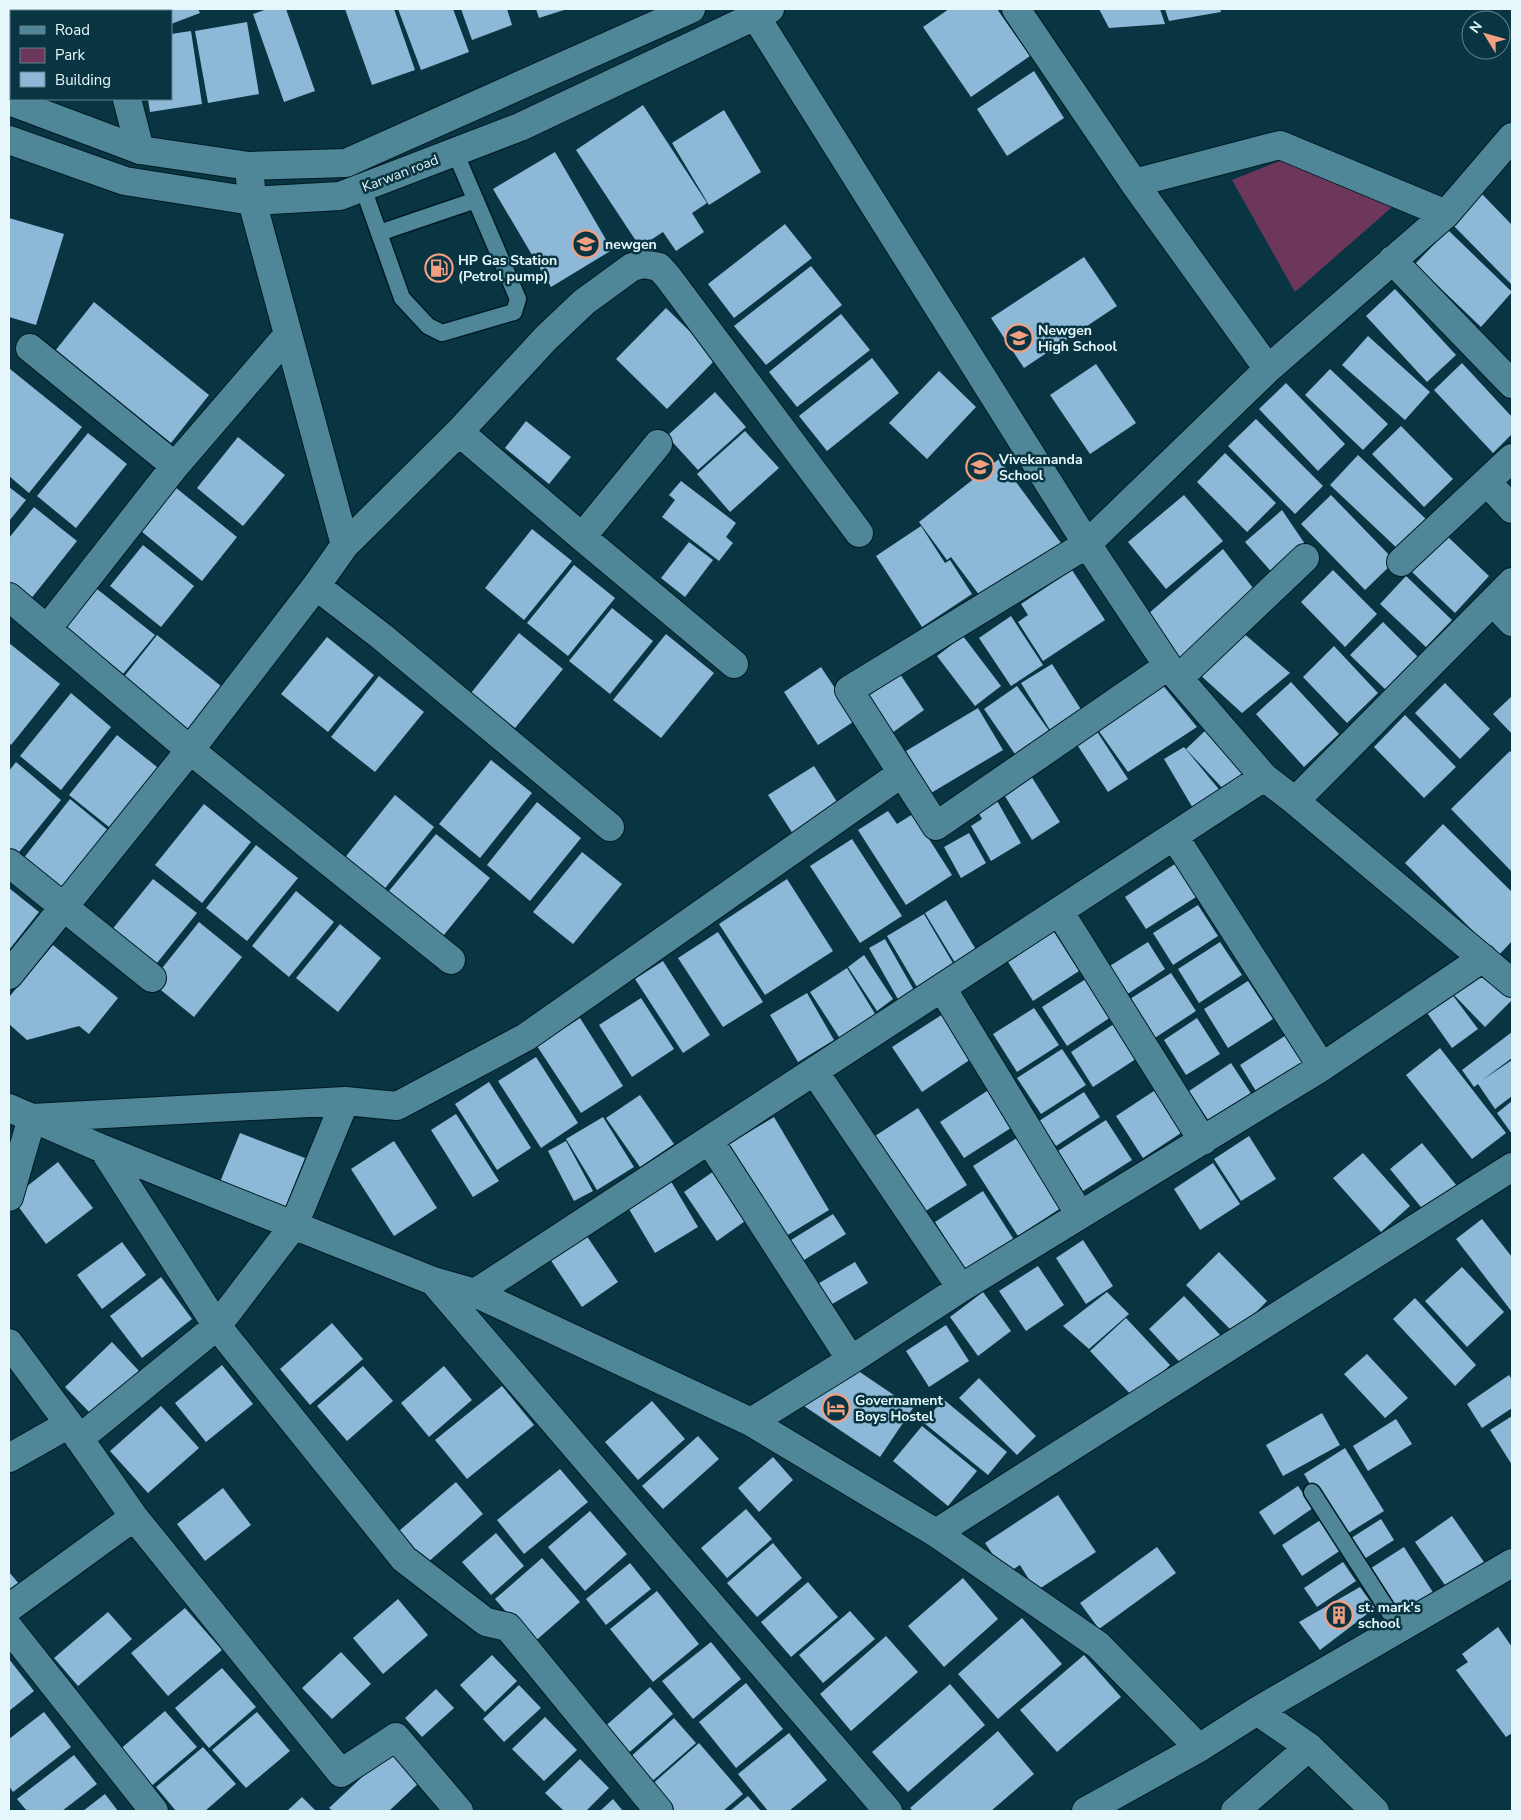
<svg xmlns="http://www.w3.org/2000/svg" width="1521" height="1820" font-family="'Nunito Sans',sans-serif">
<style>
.green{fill:#6d375c}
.building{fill:#8eb8d7}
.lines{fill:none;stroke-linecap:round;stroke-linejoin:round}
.service-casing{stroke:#001b24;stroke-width:19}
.minor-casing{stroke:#001b24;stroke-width:30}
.tertiary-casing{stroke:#001b24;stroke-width:30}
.service{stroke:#508798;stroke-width:16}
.minor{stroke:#508798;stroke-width:28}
.tertiary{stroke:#508798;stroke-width:28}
.labels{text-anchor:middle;stroke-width:5;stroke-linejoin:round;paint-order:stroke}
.street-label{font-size:14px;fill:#e7f8fd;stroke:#083541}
.poi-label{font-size:14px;font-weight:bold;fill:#e7f8fd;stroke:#083541;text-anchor:start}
</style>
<rect width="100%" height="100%" fill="#083541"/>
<path class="green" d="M1282 160 1399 201 1295 292 1232 180Z"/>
<path class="building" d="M143 9H198L200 13 171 24V11H144Z
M267 9H286L315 91 284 102 253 14Z
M345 9H394L415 70 372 85Z
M398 9H453L469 52 421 70Z
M461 9H507L512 25 472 40Z
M536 9H567L539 18Z
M949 9H997L1030 56 971 97 923 27Z
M1099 9H1160L1165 24 1109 28Z
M1165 9H1220L1221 12 1169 21Z
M247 22 259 94 208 103 195 31Z
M191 31 202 104 150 112 148 99H171V34Z
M1034 71 1064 118 1007 156 977 109Z
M643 105 707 203 692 213 704 232 676 251 663 232 640 247 576 150Z
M724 110 761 172 709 205 672 143Z
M555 152 612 250 551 287 493 189Z
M1481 193 1512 225V285L1451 223Z
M9 218 64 234 36 325 9 317Z
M785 224 812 258 734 318 708 284Z
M1448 230 1512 292 1481 327 1415 264Z
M1084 257 1117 306 1024 368 991 318Z
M811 266 842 305 766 365 734 326Z
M1395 289 1456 355 1427 382 1366 316Z
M94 302 209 395 171 443 55 351Z
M666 308 717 358 667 409 616 359Z
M841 314 870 350 797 407 769 372Z
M1368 336 1430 392 1405 420 1342 365Z
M872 358 899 393 827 451 799 416Z
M1462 363 1512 417V434L1493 453 1434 390Z
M1096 364 1136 423 1090 454 1050 395Z
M10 369 82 427 29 493 9 476V372Z
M1330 369 1388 424 1363 450 1305 395Z
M939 371 976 407 927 459 889 423Z
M1286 383 1345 444 1318 471 1259 409Z
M715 392 746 427 698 470 667 436Z
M1256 419 1323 486 1295 514 1228 446Z
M526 421 571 457 549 484 505 448Z
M1401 426 1453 479 1424 507 1372 454Z
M745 431 779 468 730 512 697 474Z
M88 433 127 464 76 528 37 496Z
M238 437 285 475 243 526 197 488Z
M1225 453 1276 503 1247 532 1197 482Z
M1358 455 1427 520 1399 550 1330 485Z
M999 459 1061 543 983 600 951 557 947 560 919 522Z
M681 481 736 523 726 537 733 543 719 561 662 517 675 500 669 495Z
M9 487 26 500 9 521Z
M175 487 237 537 202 581 141 531Z
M1184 495 1223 541 1166 589 1128 542Z
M1331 495 1395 561 1365 590 1301 524Z
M34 507 77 541 30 600 9 583V538Z
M1282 510 1307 547 1275 576 1245 542Z
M921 526 945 563 950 560 972 594 922 627 876 556Z
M532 529 572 561 524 620 485 588Z
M1446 535 1489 576 1455 613 1412 572Z
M689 542 713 560 685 597 661 578Z
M143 545 194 586 161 627 110 586Z
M1223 549 1256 592 1180 658 1148 614Z
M574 565 615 598 568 656 527 623Z
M1072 570 1105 620 1043 661 1018 622 1028 615 1021 604Z
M1333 570 1377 614 1345 647 1301 602Z
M1406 576 1452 620 1426 647 1380 604Z
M97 589 155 635 123 674 66 627Z
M612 608 653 641 610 694 569 661Z
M1011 616 1043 665 1011 686 979 638Z
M1383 622 1421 660 1388 692 1350 655Z
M1242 632 1290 673 1242 713 1198 673Z
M519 633 563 669 515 728 471 693Z
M666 634 714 673 661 738 613 700Z
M157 635 226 690 191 732 123 678Z
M963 636 1001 686 975 706 937 656Z
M327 637 374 675 328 732 281 694Z
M9 643 60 684 11 745 9 743Z
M1334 646 1378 693 1347 723 1303 677Z
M1052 664 1082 711 1050 730 1021 683Z
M821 667 856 720 818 745 784 692Z
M900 674 924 710 889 735 864 699Z
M379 676 424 712 375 772 331 737Z
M1291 682 1339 734 1304 767 1256 714Z
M1161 683 1197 727 1128 772 1096 727Z
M1445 683 1490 729 1460 759 1415 713Z
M1017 686 1055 739 1021 763 984 709Z
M71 693 111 727 61 790 20 756Z
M1512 696V734L1493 714Z
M978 708 1003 750 931 793 906 751Z
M1405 715 1456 767 1424 798 1374 747Z
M1096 730 1128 779 1108 792 1076 743Z
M1206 730 1248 774 1227 793 1186 749Z
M117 735 162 771 114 831 69 795Z
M1184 747 1222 793 1194 810 1164 759Z
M1510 751 1512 754V872L1451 809Z
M491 760 532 793 480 858 439 824Z
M16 762 61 800 15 857 9 852V771Z
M814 766 841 808 795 837 768 795Z
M1031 776 1060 822 1032 840 1003 793Z
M395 795 434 827 382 892 343 860Z
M70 799 114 835 62 900 19 864Z
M996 799 1021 843 991 861 971 826 982 819 977 810Z
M537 802 581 838 530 901 487 865Z
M204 804 251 842 202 903 155 865Z
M888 811 897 824 913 814 952 875 906 905 858 830Z
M1443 824 1512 892V941L1498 956 1405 863Z
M969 833 986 863 961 878 944 847Z
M436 834 490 878 439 941 384 897Z
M852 839 902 916 860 943 810 866Z
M256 845 298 878 247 941 206 908Z
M582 852 622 884 573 944 533 912Z
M1175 864 1196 897 1146 929 1125 897Z
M153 879 197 913 149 973 106 937Z
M787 879 833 951 765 995 719 924Z
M9 888 39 912 9 950Z
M296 891 334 922 289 977 252 946Z
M946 900 978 953 957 966 925 913Z
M1198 905 1218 936 1173 965 1153 933Z
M924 914 954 965 917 987 887 936Z
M199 922 242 957 194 1017 151 982Z
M340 924 381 958 338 1012 296 978Z
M718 932 763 1002 723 1027 678 958Z
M1054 932 1079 971 1033 1001 1008 962Z
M885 939 915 992 899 1001 869 948Z
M1148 942 1165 969 1123 997 1105 969Z
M1220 942 1242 975 1199 1003 1178 969Z
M53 945 118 998 89 1034 79 1026 27 1040 9 1024V997Z
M864 955 893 999 877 1011 848 967Z
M663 961 710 1035 683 1053 635 979Z
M1485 965 1512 994V1000L1485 1027 1454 995Z
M847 968 877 1017 841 1040 810 992Z
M1171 973 1196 1011 1147 1043 1122 1004Z
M1089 977 1114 1015 1067 1046 1042 1007Z
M1248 981 1273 1019 1228 1048 1204 1009Z
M1448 989 1478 1029 1452 1048 1423 1007Z
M807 993 834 1040 798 1062 770 1015Z
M641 998 674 1049 632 1077 599 1025Z
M1034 1008 1059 1045 1017 1072 993 1034Z
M943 1014 971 1059 922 1092 892 1047Z
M580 1018 623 1086 581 1113 537 1046Z
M1123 1018 1145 1053 1093 1087 1071 1052Z
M1197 1018 1220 1054 1186 1075 1164 1040Z
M1291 1032 1310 1063 1259 1096 1240 1065Z
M1512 1032V1058L1481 1081 1512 1060V1096L1495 1109 1478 1084 1474 1087 1462 1070Z
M1440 1048 1506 1133 1472 1159 1406 1075Z
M1062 1049 1086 1085 1041 1114 1017 1078Z
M536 1057 578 1123 541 1148 498 1081Z
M1231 1063 1254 1098 1212 1126 1189 1091Z
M489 1082 531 1148 497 1170 455 1104Z
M993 1087 1017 1124 964 1158 940 1122Z
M1160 1087 1187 1129 1143 1158 1116 1116Z
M1084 1092 1100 1117 1056 1146 1039 1121Z
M640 1095 674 1144 640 1167 606 1118Z
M1512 1101V1134L1497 1113Z
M918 1108 967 1185 924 1212 875 1136Z
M456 1114 499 1181 473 1197 431 1130Z
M603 1117 634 1167 597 1190 566 1139Z
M774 1117 829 1210 781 1239 726 1146Z
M1106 1120 1132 1160 1083 1191 1058 1151Z
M240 1133 305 1158 285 1208 220 1182Z
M1020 1136 1064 1206 1018 1236 973 1166Z
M1249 1136 1276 1179 1241 1201 1214 1159Z
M394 1141 437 1208 394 1236 351 1169Z
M566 1141 593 1191 574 1201 548 1151Z
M1422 1143 1457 1186 1425 1212 1390 1169Z
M1363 1153 1410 1206 1381 1232 1333 1178Z
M58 1162 93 1208 46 1244 12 1198Z
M1213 1163 1240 1204 1200 1230 1174 1189Z
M714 1171 748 1219 717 1241 684 1192Z
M669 1178 698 1227 655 1253 626 1204Z
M983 1191 1016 1243 968 1274 935 1222Z
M833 1214 846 1234 796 1265 783 1245Z
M1482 1219 1512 1257V1312L1456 1239Z
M584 1232 618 1282 582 1307 548 1256Z
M1083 1240 1113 1286 1086 1304 1056 1258Z
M122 1242 146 1275 102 1309 77 1275Z
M1219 1252 1267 1301 1235 1334 1186 1285Z
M855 1262 868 1283 822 1310 809 1289Z
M1038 1266 1064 1305 1026 1331 999 1291Z
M1462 1267 1504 1312 1467 1347 1425 1301Z
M161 1277 192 1319 142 1358 110 1316Z
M983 1292 1011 1331 978 1356 950 1317Z
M1107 1292 1129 1314 1089 1349 1063 1326Z
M1184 1296 1222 1337 1187 1370 1149 1329Z
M1415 1298 1476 1365 1455 1386 1393 1319Z
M1126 1318 1170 1365 1135 1399 1090 1351Z
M332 1323 363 1359 310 1405 280 1369Z
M946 1325 969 1361 929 1387 906 1351Z
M112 1342 139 1371 92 1415 65 1387Z
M1367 1354 1408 1398 1385 1418 1344 1374Z
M848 1364 913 1408 880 1457 795 1400Z
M222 1365 253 1404 206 1442 175 1403Z
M363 1366 393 1401 347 1441 317 1406Z
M444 1366 472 1400 429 1437 401 1403Z
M1509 1375 1512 1380V1408L1482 1428 1467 1404Z
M979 1378 1036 1436 1017 1455 959 1398Z
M502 1386 534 1425 467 1479 435 1440Z
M943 1399 1007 1452 988 1475 924 1423Z
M652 1401 685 1439 638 1480 605 1442Z
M161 1406 199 1448 148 1493 110 1451Z
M1322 1413 1340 1445 1283 1476 1266 1445Z
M1512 1416V1465L1490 1430Z
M1396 1419 1412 1444 1368 1471 1353 1446Z
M922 1426 977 1471 948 1506 893 1461Z
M698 1436 719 1459 663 1509 642 1486Z
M1345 1448 1384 1511 1342 1537 1304 1474Z
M773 1457 793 1480 759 1512 738 1488Z
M560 1469 588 1502 524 1554 497 1520Z
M456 1482 483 1514 427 1563 399 1531Z
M1298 1486 1313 1508 1274 1535 1259 1512Z
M223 1488 251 1525 205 1561 177 1524Z
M1058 1495 1096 1552 1036 1591 1020 1565 1006 1574 985 1543Z
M746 1509 772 1539 727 1578 701 1548Z
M590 1511 627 1554 585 1591 548 1547Z
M1452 1516 1484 1562 1447 1588 1415 1542Z
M1322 1519 1341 1550 1302 1576 1282 1545Z
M1381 1519 1394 1540 1358 1563 1345 1542Z
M496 1533 524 1566 491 1595 462 1562Z
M773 1543 802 1578 757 1617 727 1583Z
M1157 1547 1176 1573 1099 1629 1080 1603Z
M1404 1547 1434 1594 1395 1619 1365 1572Z
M542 1558 580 1602 533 1643 495 1599Z
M1343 1562 1356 1581 1317 1607 1304 1588Z
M630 1563 651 1589 606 1625 586 1599Z
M9 1572 20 1585 9 1595Z
M963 1578 998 1619 944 1667 908 1626Z
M808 1582 838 1617 791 1657 761 1622Z
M1360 1587 1375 1608 1320 1650 1299 1622Z
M657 1591 699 1644 653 1682 610 1629Z
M398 1599 428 1635 383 1674 353 1638Z
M185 1608 222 1650 168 1696 131 1653Z
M850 1611 875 1639 823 1683 799 1655Z
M108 1612 132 1639 78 1686 54 1658Z
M1022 1618 1062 1664 998 1719 958 1674Z
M1498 1627 1512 1647V1733L1506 1737 1456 1670 1468 1662 1462 1654Z
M886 1636 918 1672 851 1731 820 1694Z
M711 1642 741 1679 693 1719 662 1681Z
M341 1652 371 1684 332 1719 302 1688Z
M492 1655 517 1681 485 1712 460 1685Z
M1084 1655 1121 1697 1057 1752 1020 1710Z
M9 1659 34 1691 9 1711Z
M222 1668 256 1707 209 1748 175 1708Z
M746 1683 783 1729 736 1768 699 1722Z
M950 1684 985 1725 908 1792 872 1752Z
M519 1685 541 1708 504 1742 483 1719Z
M650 1687 673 1714 625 1756 602 1729Z
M436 1689 454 1708 422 1737 405 1718Z
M165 1711 197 1747 149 1788 118 1751Z
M44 1712 71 1747 13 1792 9 1786V1739Z
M257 1712 290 1751 246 1788 212 1750Z
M545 1717 577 1750 544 1781 512 1749Z
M674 1718 696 1743 649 1784 628 1759Z
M998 1731 1034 1774 991 1811H913L910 1808Z
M789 1733 827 1780 789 1811H768L738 1774Z
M699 1743 743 1794 723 1811H670L649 1787Z
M203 1747 236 1784 205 1811H176L156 1787Z
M393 1748 422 1780 389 1811H333L329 1808Z
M74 1755 97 1784 62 1811H27L17 1799Z
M580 1759 609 1788 586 1811H564L545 1793Z
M105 1794 118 1811H83Z
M748 1796 761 1811H730Z
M302 1797 316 1811H287Z
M613 1799 623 1811H600Z"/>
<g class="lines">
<g class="service-casing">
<path id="service" d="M363 188 402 298 428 326 442 333 514 312 518 299 455 152
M379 233 476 200
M1312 1492 1400 1629"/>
</g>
<g class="minor-casing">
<path id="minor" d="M102 9 103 11
M751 9 1087 544 1168 666 1264 777 1295 801 1512 983
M1016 9 1134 183 1268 369
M127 99 140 150
M249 166 252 201 345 545
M1134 183 1280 145 1446 214
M1392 260 1512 384
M30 348 175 466 47 629
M459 432 582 537 734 664
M175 466 287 336
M1487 482 1512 509
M582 537 658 444
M1401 562 1512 458
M316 586 381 636 610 827
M9 597 190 750 451 960
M1493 602 1512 622
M1168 666 936 826 849 690 1087 544 1268 369 1446 214 1512 137
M1179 678 1305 558
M1295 801 1512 582
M1174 836 1322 1067
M9 863 152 978
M1059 911 1203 1141
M9 975 190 750 316 586 345 545 459 432 546 338 584 302 632 267 644 264 659 267 668 277 859 533
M942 988 1080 1215
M814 1071 961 1288
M9 1108 103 1149 433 1281 475 1293 751 1422 936 1533 1098 1645 1199 1748
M709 1140 851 1360
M103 1149 217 1326 404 1559 486 1622 508 1627 659 1811
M9 1197 32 1118 345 1101 397 1106 526 1037 902 773
M433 1281 888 1811
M475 1293 1264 777
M9 1343 69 1424 134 1517 341 1773 396 1737 459 1811
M751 1422 851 1360 961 1288 1322 1067 1483 958
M79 1439 217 1326 294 1225 345 1101
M9 1458 69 1424
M936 1533 1512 1167
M9 1608 134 1517
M9 1628 154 1811
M1257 1711 1309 1747 1375 1811
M1086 1811 1199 1748 1257 1711 1512 1563
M1235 1811 1309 1747"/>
</g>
<g class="tertiary-casing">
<path id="tertiary" d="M9 101 140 150 249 166 346 163 691 9
M9 140 125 181 252 201 340 196 520 127 770 9"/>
</g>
<use href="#service" class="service"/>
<use href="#minor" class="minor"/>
<use href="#tertiary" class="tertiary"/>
</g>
<defs>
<g id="school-ring" transform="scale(1.4375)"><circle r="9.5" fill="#083541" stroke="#f39f82" stroke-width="1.5"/><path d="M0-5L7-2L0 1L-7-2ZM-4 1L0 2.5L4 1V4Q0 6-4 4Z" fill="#f39f82"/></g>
<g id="fuel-ring" transform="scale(1.4375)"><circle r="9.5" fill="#083541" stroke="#f39f82" stroke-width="1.5"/><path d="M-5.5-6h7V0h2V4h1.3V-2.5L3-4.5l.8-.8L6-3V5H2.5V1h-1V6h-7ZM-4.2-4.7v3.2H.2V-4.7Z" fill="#f39f82"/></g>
<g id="hotel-ring" transform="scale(1.4375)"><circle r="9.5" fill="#083541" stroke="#f39f82" stroke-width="1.5"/><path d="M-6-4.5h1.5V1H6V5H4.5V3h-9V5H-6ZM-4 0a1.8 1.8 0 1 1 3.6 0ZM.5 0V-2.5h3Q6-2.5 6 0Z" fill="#f39f82"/></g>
<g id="building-ring" transform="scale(1.4375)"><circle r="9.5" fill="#083541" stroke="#f39f82" stroke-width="1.5"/><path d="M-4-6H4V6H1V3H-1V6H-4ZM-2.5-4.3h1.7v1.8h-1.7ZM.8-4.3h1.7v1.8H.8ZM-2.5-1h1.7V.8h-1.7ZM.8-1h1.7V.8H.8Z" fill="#f39f82"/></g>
</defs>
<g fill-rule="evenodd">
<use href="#school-ring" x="586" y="244"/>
<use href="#fuel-ring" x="439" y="268"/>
<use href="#school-ring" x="1019" y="338"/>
<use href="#school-ring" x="980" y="467"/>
<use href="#hotel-ring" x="836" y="1408"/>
<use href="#building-ring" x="1339" y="1615"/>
</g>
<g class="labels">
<g class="street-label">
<text transform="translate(400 173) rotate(-21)" y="5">Karwan road</text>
</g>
<g class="poi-label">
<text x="605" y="249">newgen</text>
<text x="458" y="265">HP Gas Station<tspan x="458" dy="16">(Petrol pump)</tspan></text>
<text x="1038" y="335">Newgen<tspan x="1038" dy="16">High School</tspan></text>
<text x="999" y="464">Vivekananda<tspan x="999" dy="16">School</tspan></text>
<text x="855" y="1405">Governament<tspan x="855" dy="16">Boys Hostel</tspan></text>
<text x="1358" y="1612">st. mark's<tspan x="1358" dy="16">school</tspan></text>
</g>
</g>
<rect width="1521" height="1820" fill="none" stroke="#e7f8fd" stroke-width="20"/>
<rect x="10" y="10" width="162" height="90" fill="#083541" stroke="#61838c"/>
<rect x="20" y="26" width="25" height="8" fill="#508798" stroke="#61838c"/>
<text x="55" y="35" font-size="15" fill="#e7f8fd">Road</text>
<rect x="20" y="48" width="25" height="15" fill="#6d375c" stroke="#61838c"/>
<text x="55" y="60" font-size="15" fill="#e7f8fd">Park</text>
<rect x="20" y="72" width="25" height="15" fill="#8eb8d7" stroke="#61838c"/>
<text x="55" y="85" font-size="15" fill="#e7f8fd">Building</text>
<g transform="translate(1486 35) rotate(307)"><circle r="24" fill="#083541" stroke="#61838c"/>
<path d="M0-4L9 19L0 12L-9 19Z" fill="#f39f82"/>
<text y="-8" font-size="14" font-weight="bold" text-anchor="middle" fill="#e7f8fd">N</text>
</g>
</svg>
